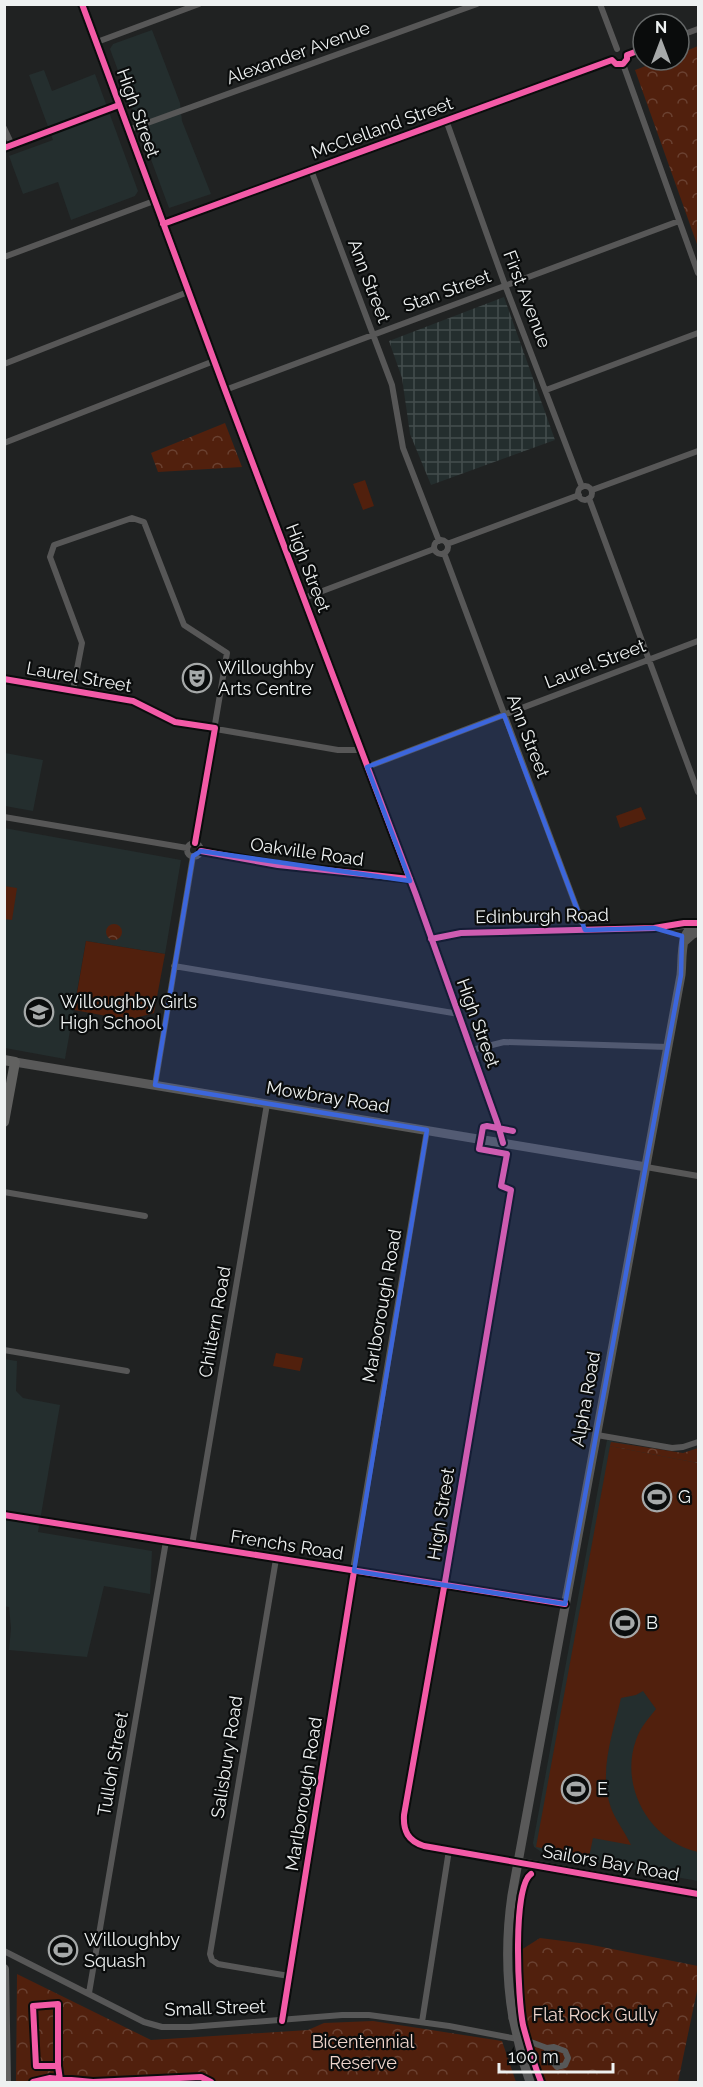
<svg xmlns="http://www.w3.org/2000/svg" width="703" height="2087" font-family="Raleway,sans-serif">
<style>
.built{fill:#242e2e}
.industrial{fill:url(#industrial-grid)}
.grass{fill:#51200d}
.forest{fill:url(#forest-crowns)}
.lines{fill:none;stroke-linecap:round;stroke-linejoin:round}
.street{stroke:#575757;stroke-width:6}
.secondary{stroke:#595959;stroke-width:9}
.primary{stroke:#616160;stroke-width:10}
.secondary-bridge{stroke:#595959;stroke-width:9}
.cycleway-casing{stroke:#0a0c0c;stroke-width:10}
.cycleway{stroke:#f35aa7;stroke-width:6}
.marked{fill:#3c66dc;fill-opacity:0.2;stroke:#3c66dc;stroke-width:4.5;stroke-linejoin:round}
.labels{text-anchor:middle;stroke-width:4.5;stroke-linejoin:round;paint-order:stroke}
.street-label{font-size:18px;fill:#eef1f1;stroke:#0a0c0c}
.poi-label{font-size:18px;fill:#eef1f1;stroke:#0a0c0c;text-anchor:start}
.park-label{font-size:18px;fill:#efd5cc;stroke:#0a0c0c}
</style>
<defs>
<pattern id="industrial-grid" width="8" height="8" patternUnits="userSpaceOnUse" patternTransform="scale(1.5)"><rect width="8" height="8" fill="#242e2e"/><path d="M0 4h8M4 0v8" fill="none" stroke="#444d4d"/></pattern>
<pattern id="forest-crowns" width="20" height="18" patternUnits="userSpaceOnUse" patternTransform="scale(1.5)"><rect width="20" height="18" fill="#51200d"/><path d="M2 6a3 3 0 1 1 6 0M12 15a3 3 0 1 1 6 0" fill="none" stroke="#6a4131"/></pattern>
</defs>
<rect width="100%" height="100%" fill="#202222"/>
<path class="built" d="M152 30 180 103 182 121 211 194 169 208 110 49 113 44Z
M44 70 52 91 95 74 138 191 135 196 71 220 58 182 23 194 9 156 53 140 29 75Z
M5 753 43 760 33 811 5 806Z
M4 828 181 860 165 954 86 941 65 1059 5 1048Z
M4 1359 17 1361 16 1391 23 1398 60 1405 38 1532 152 1551 150 1594 104 1586 87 1657 9 1650 11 1628 9 1607 4 1606Z
M607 1440 685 1456 698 1451V1881L543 1853 534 1847 533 1843Z"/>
<path class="industrial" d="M504 297 555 440 431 485 410 434 402 378 389 341Z"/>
<path class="grass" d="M365 480 374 506 363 510 353 484Z
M641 807 646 819 620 828 616 816Z
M4 886 17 888 12 920 5 919Z
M86 941 165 954 154 1013 128 1020 74 1010Z
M276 1353 303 1358 300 1371 273 1366Z
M610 1446 698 1463V1852C650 1841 619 1787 636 1740 640 1728 648 1719 656 1709L643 1691 636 1695 621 1698C613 1733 598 1772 611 1808 616 1821 625 1832 631 1845L593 1838 589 1857 536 1847Z"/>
<path class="forest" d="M698 46V247L635 70 662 60H679V54Z
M225 423 242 467 158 472 151 453Z
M106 932a8 8 0 1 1 16 0a8 8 0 1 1-16 0Z
M611 1442 683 1453 698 1448V1463L610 1446Z
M540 1938 587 1944 698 1966V1986L678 2082H546L535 2056 521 2003V1950Z
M17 1974 151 2040 308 2030 324 2023 373 2021 502 2041 516 2082H16Z"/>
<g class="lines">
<path class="street" d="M600 4 617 49
M679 36 698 29
M97 42 199 4
M627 55 643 49
M623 64 698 273
M446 120 505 285 582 487
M4 128 12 145
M128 130 477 4
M4 148 119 105
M311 170 392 385 403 448 439 541
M163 224 612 60
M4 257 154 201
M4 364 188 292
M225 390 679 221
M546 390 698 333
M4 443 214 361
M578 493a7 7 0 1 1 14 0a7 7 0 1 1-14 0Z
M592 490 698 451
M588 499 590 501 698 792
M434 547a7 7 0 1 1 14 0a7 7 0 1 1-14 0Z
M447 544 579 495
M444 553 585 930
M304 598 434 549
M4 679 133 701 175 722 338 750H361
M73 690 82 643 50 557 54 545 132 518 144 522 184 625 227 653 195 843
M367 767 698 641
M4 817 187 848
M187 850a7 7 0 1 1 14 0a7 7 0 1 1-14 0Z
M201 851 278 865 410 879
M431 939 461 933 654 928
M174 966 459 1014
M472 1050 504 1042 668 1047
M155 1085 193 856
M646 1167 698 1176
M511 1190 403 1820 407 1835 418 1844 518 1862
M4 1192 145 1216
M4 1350 127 1371
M597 1435 672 1448 683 1447 698 1442
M4 1515 565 1604
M192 1545 267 1104
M276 1559 210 1954 212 1960 218 1964 289 1976
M4 1951 144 2022 162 2027H190L342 2015H369L449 2026 528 2041 547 2048 554 2047 565 2051 568 2058 565 2065 557 2067 547 2055V2048
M89 1993 166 1541
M282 2021 351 1598 354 1564 427 1130
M422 2022 449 1850"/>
<path class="secondary" d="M82 4 225 390 416 895 498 1125 503 1143
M654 928 696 923
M684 942 693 934 698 932
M15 1062 646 1167
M518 1862 698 1894
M513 2018C506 1977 506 1936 512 1895L681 975C683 958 679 931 697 923
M523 2061 530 2082"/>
<path class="primary" d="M4 1060 15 1062 4 1122
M4 1969 6 2082"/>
<path class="secondary-bridge" d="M513 2018 523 2061"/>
<g class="cycleway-casing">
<path id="cycleway" d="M82 4 225 390 416 895 498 1125 503 1143
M4 148 119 105
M163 224 612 60 616 64H623L627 59V55L643 49
M4 679 133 701 175 722 215 728 195 843
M201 851 278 865 410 879
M431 939 461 933 654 928 684 923H698
M513 1131 487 1126 483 1127 479 1149 507 1154 501 1186 511 1190 446 1576 404 1815C403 1831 408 1841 424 1846L698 1894
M4 1515 565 1604
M531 1874C512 1887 518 2000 523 2025 528 2044 534 2064 541 2082
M282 2021 354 1571
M58 2066V2004L33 2006 36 2066H58L60 2080
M33 2082 50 2078 93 2082 201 2077 211 2082"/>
</g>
<use href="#cycleway" class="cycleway"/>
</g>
<path class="marked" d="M504 715 585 930 654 928 682 936 681 975 565 1604 354 1571 427 1130 155 1085 193 856 201 851 410 881 367 767Z"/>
<defs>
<g id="theatre-ring" transform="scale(1.5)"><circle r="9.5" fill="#0a0c0c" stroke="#a6a9a9" stroke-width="1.5"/><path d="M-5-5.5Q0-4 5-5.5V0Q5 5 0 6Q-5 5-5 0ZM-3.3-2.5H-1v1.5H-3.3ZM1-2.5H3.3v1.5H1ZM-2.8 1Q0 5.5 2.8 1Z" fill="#a6a9a9"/></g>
<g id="school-ring" transform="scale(1.5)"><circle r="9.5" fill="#0a0c0c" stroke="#a6a9a9" stroke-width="1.5"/><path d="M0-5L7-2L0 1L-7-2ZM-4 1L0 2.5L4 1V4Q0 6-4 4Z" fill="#a6a9a9"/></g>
<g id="stadium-ring" transform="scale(1.5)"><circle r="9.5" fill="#0a0c0c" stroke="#a6a9a9" stroke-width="1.5"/><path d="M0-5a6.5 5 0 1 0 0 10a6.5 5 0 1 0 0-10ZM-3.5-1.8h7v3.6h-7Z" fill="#a6a9a9"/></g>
</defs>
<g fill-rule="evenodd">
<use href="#theatre-ring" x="197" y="678"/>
<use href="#school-ring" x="39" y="1012"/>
<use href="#stadium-ring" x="657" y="1497"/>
<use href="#stadium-ring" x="625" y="1623"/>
<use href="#stadium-ring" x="576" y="1789"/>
<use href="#stadium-ring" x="63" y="1950"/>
</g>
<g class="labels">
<g class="street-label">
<text transform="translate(298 53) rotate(-20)" y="6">Alexander Avenue</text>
<text transform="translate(138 113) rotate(70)" y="6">High Street</text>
<text transform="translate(382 128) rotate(-20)" y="6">McClelland Street</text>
<text transform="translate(369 281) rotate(69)" y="6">Ann Street</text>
<text transform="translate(447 291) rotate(-20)" y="6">Stan Street</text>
<text transform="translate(527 299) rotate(69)" y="6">First Avenue</text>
<text transform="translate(308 568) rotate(69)" y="6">High Street</text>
<text transform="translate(595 664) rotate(-21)" y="6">Laurel Street</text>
<text transform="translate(79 677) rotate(10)" y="6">Laurel Street</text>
<text transform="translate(528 736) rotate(69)" y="6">Ann Street</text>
<text transform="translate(307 852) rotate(8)" y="6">Oakville Road</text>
<text transform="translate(542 916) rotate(-1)" y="6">Edinburgh Road</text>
<text transform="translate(478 1023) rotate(70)" y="6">High Street</text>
<text transform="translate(328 1097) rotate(9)" y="6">Mowbray Road</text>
<text transform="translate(382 1306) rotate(-80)" y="6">Marlborough Road</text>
<text transform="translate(215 1322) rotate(-80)" y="6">Chiltern Road</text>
<text transform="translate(586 1399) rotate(-80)" y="6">Alpha Road</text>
<text transform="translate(441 1514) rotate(-81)" y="6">High Street</text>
<text transform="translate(287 1545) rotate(9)" y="6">Frenchs Road</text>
<text transform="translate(227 1757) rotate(-81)" y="6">Salisbury Road</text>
<text transform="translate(113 1764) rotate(-80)" y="6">Tulloh Street</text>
<text transform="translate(304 1794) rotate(-81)" y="6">Marlborough Road</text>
<text transform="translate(611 1863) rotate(10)" y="6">Sailors Bay Road</text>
<text transform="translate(215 2008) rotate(-2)" y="6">Small Street</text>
</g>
<g class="poi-label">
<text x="218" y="674">Willoughby<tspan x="218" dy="21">Arts Centre</tspan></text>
<text x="60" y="1008">Willoughby Girls<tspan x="60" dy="21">High School</tspan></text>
<text x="678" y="1503">G</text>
<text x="646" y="1629">B</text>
<text x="597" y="1795">E</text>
<text x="84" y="1946">Willoughby<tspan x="84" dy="21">Squash</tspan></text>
</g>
<g class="park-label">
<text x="595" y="2021">Flat Rock Gully</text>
<text x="363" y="2048">Bicentennial<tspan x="363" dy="21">Reserve</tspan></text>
</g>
</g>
<rect width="703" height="2087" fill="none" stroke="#eef1f1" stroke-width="12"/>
<g transform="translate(661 42)"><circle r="28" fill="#0a0c0c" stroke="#656868" stroke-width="1.5"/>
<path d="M0-4.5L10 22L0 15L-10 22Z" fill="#a6a9a9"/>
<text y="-9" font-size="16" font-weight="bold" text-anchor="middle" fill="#eef1f1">N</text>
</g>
<path d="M499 2063v9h114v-9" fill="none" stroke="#eef1f1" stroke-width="3"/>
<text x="508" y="2063" font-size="18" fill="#eef1f1" stroke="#0a0c0c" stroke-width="4.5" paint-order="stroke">100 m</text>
</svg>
